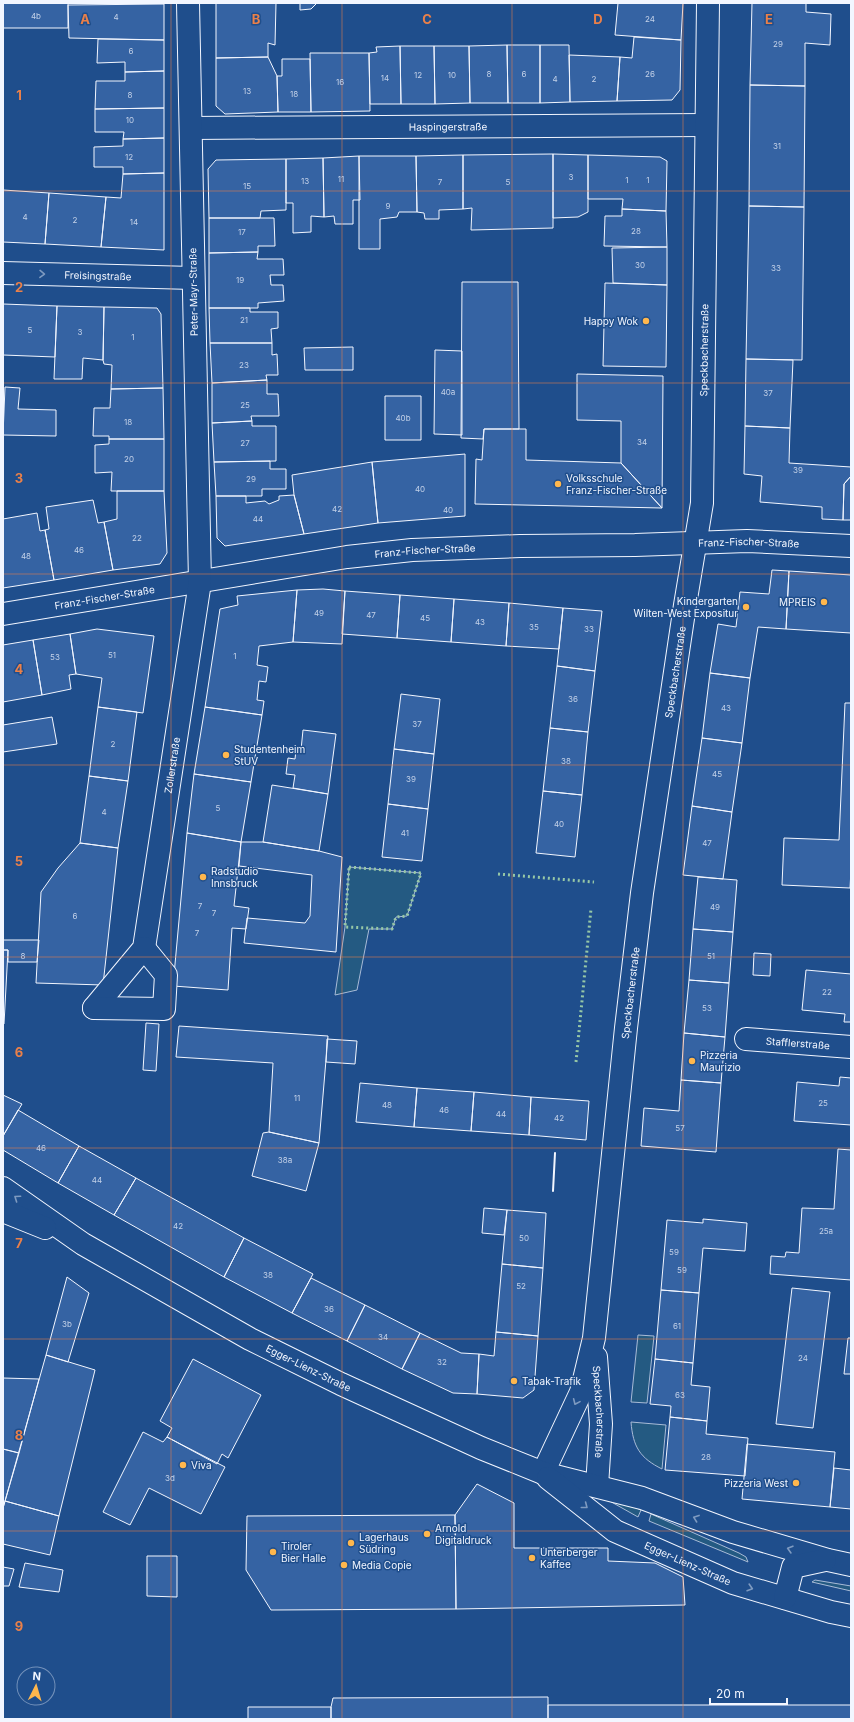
<svg xmlns="http://www.w3.org/2000/svg" width="854" height="1722" font-family="Inter,sans-serif">
<style>
.green{fill:#245a82;stroke:#a8bbd7}
.building{fill:#3563a3;stroke:#f2f6ff}
.lines{fill:none;stroke-linecap:round;stroke-linejoin:round}
.minor-casing{stroke:#f2f6ff;stroke-width:24}
.primary-casing{stroke:#f2f6ff;stroke-width:24}
.minor{stroke:#1f4e8c;stroke-width:22}
.primary{stroke:#1f4e8c;stroke-width:22}
.hedge{stroke:#97c8a6;stroke-width:3;stroke-dasharray:2 3;stroke-linecap:butt}
.wall{stroke:#f2f6ff;stroke-width:2}
.oneway{stroke:#7e9ac0}
.grid{fill:none;stroke:#ea8049;stroke-width:1;stroke-opacity:0.55}
.poi-dot{fill:#ffb74d;stroke:#1f4e8c;stroke-width:1.5}
.labels{text-anchor:middle;stroke-width:3;stroke-linejoin:round;paint-order:stroke}
.number-label{font-size:8px;fill:#c3d1e8}
.street-label{font-size:10px;fill:#f2f6ff;stroke:#1f4e8c}
.poi-label{font-size:10px;fill:#f2f6ff;stroke:#1f4e8c;text-anchor:start}
.grid-label{font-size:13px;text-anchor:middle;font-weight:bold;fill:#ea8049;stroke:#1f4e8c;stroke-width:3;stroke-linejoin:round;paint-order:stroke}
</style>
<rect width="100%" height="100%" fill="#1f4e8c"/>
<path class="green" d="M349 867 421 873 407 916 396 917 392 929H369L357 990 335 995 345 927Z
M638 1335 654 1336 647 1403 631 1402Z
M631 1422 666 1425 662 1469C640 1458 633 1447 631 1422Z
M599 1495 612 1497 641 1510 638 1517Z
M651 1514 739 1553 746 1557 748 1562 649 1521Z
M815 1580 851 1586V1591L812 1582Z"/>
<path class="building" d="M3 3H68V28H3Z
M216 3H276L275 45 268 43V57L216 58Z
M300 3H316V4L311 9 300 10Z
M618 3H683L681 40 615 35Z
M752 3H806V12L831 14 830 45 805 43V86L750 85Z
M164 4V40L69 38 68 5Z
M634 37 681 40 680 90 672 100 617 101 620 57 632 58Z
M98 39 164 40V71L125 72V62L97 63Z
M507 45 508 103H470L469 46Z
M507 45H540V103H508Z
M540 45H569L570 102 540 103Z
M400 46 401 104H370L369 53 377 52 376 47Z
M400 46H434L435 104H401Z
M434 46H469L470 103 435 104Z
M310 53H369L370 111 311 112Z
M569 55 620 57 617 101 570 102Z
M268 57 277 76 278 112 225 114 216 106V58Z
M282 59H310L311 112H278L277 76H282Z
M164 71V108L95 109 96 81H125V72Z
M750 85 805 86 804 207 749 206Z
M164 108V138L123 139 124 132H95V109Z
M164 138V173L123 174V167H94V147L123 146V139Z
M553 154V228L471 230 472 208 463 209V155Z
M553 154 588 155V212L578 217 553 218Z
M463 155V209L439 210V219H425L424 213 417 212 416 156Z
M588 155 660 157 667 161 666 211 622 209 623 199H588Z
M359 156H416L417 212H399L397 217 380 219V249H359Z
M359 156 360 200H353V224H335L334 216 324 217 323 158Z
M323 158 324 217 311 216V232L293 233V203H286V159Z
M286 159V210L261 211 260 218H209L208 169 216 160Z
M164 173V250L101 247 106 197 121 198 123 174Z
M3 190 49 193 45 244 3 242Z
M49 193 106 197 101 247 45 244Z
M749 206 804 207 802 360 746 359Z
M622 209 666 211 667 247 604 246 605 216H622Z
M209 218H274L275 246H258V252L209 253Z
M667 247V285L613 283 612 248Z
M258 252 257 259H283L284 275H270L271 285H283L284 301 258 303V308H209V253Z
M462 282H518L519 429H484L483 439 461 438Z
M605 283 667 285 666 367 603 366Z
M3 304 57 306 55 357 3 355Z
M57 306 104 307 103 360 83 358 82 379H54Z
M104 307 157 308 161 314 163 388 111 389 112 365 104 364 103 360Z
M209 308H250V312H278V328L271 329 272 343H210Z
M210 343H272V355L277 354 278 375H266L267 380 212 383Z
M353 347V370H305L304 348Z
M435 350 462 351V435L434 434Z
M746 359 793 360 790 428 745 426Z
M577 374 663 376 662 508 621 463V421L577 420Z
M267 380V394H278L279 416H251L252 421 212 423V383Z
M5 387 20 388 18 409 56 410V436L3 435Z
M163 388 164 439H109V436H93L94 408H110L111 389Z
M385 396H421V440H385Z
M252 421V426H276V461L214 462 212 423Z
M745 426 790 428 789 463 851 467V476L844 484 843 520 822 519V507L760 502 762 476 744 474Z
M484 429H526V460L621 463 662 508 475 504 476 459 482 460Z
M109 439H164V491H111L112 472 95 473V445L109 444Z
M465 454V516L378 523 372 462Z
M270 461V469H286V489H262V496H216L214 462Z
M372 462 378 523 304 534 294 495 292 475Z
M851 476V520H843L844 484Z
M117 491H164L167 553 160 564 113 570 104 522 117 519Z
M294 495 304 534 225 546 217 538 216 496H246V503L265 501 269 504 279 500V496Z
M93 500 98 523 104 522 113 570 54 580 45 530 49 529 46 507Z
M37 513 40 531 45 530 54 580 3 588V519Z
M772 570 789 571 786 629 758 627 750 678 710 673 718 624 736 627 740 592 769 594Z
M789 571 851 575V633L786 629Z
M323 589 345 591 342 644 293 642 297 590Z
M297 590 293 642 259 646 257 665 268 667 266 682 259 681 257 700 264 701 262 715 205 707 220 609 238 605 237 596Z
M345 591 400 595 397 638 342 634Z
M400 595 454 599 451 642 397 638Z
M454 599 509 603 506 646 451 642Z
M509 603 563 608 559 649 506 646Z
M563 608 602 611 595 671 557 666Z
M97 629 154 636 143 713 98 707 102 678 76 674 70 634Z
M70 634 76 674 69 675 71 689 42 695 33 640Z
M33 640 42 695 3 702V645Z
M557 666 595 671 588 732 550 728Z
M710 673 750 678 742 743 702 738Z
M401 694 440 699 434 754 394 749Z
M845 703H851V870L850 888 782 885 784 838 839 840Z
M98 707 137 712 128 781 89 776Z
M205 707 262 715 251 782 194 774Z
M52 717 57 744 3 752V725Z
M550 728 588 732 582 795 543 791Z
M303 730 336 734 328 794 293 788 295 775 286 774 288 758 295 759 296 750H301Z
M702 738 742 743 732 812 692 806Z
M394 749 434 754 428 809 388 804Z
M194 774 251 782 241 842 187 833Z
M89 776 128 781 118 848 80 843Z
M272 785 328 794 319 851 263 842Z
M543 791 582 795 575 857 536 853Z
M388 804 428 809 422 861 382 857Z
M692 806 732 812 723 879 683 875Z
M187 833 241 842 234 906 249 908 246 929 232 928 228 990 173 986Z
M241 842H263L319 851 342 857 336 952 244 943 247 918 305 923 310 916 312 875 239 866Z
M80 843 118 848 103 985 36 983 41 892 58 868Z
M698 877 737 880 733 932 693 929Z
M693 929 733 932 729 983 689 980Z
M3 940H39L37 962H8V950H3Z
M3 950H8L4 1024H3Z
M754 953 771 954 770 976 753 975Z
M806 970 851 974V1022H844L845 1014 802 1010Z
M689 980 729 983 725 1037 684 1033Z
M146 1023 159 1024 156 1071 143 1070Z
M179 1026 328 1036 319 1143 269 1132 273 1063 176 1057Z
M684 1033 725 1037 721 1083 681 1080Z
M327 1039 357 1041 355 1064 326 1062Z
M840 1077 851 1078V1125L794 1121 797 1082 839 1086Z
M681 1080 721 1083 716 1152 641 1146 644 1108 679 1111Z
M360 1083 417 1088 414 1127 356 1122Z
M417 1088 474 1092 471 1131 414 1127Z
M474 1092 531 1097 529 1135 471 1131Z
M3 1095 22 1104 3 1136Z
M531 1097 589 1101 586 1140 529 1135Z
M18 1110 79 1146 58 1183 3 1150V1136Z
M269 1132 319 1143 306 1191 252 1176 263 1133Z
M79 1146 136 1178 114 1215 58 1183Z
M838 1149 851 1150V1280L770 1274 771 1256 785 1257 786 1252 799 1253 802 1208 834 1209Z
M136 1178 244 1238 224 1277 114 1215Z
M484 1208 507 1210 504 1235 482 1233Z
M507 1210 546 1213 543 1268 502 1264Z
M703 1219 747 1223 745 1251 703 1248 699 1293 661 1290 667 1220 703 1223Z
M244 1238 313 1274 292 1313 224 1277Z
M502 1264 543 1268 538 1336 496 1332Z
M67 1277 89 1293 68 1362 46 1355Z
M311 1278 365 1305 347 1341 292 1313Z
M792 1288 830 1292 813 1428 776 1424Z
M661 1290 699 1293 693 1363 655 1359Z
M365 1305 420 1333 402 1369 347 1341Z
M496 1332 538 1336 534 1390 523 1398 477 1394 479 1354 494 1356Z
M420 1333 461 1353 479 1354 477 1394 453 1393 402 1369Z
M848 1338H851V1374H844Z
M46 1355 95 1370 59 1516 5 1501Z
M193 1359 261 1395 228 1458 222 1454 217 1464 167 1437 172 1428 160 1421Z
M655 1359 693 1363 691 1385 710 1387 707 1421 670 1417 671 1406 650 1404Z
M3 1378 39 1379 19 1453 3 1449Z
M670 1417 707 1421 706 1434 748 1438 745 1476 665 1470Z
M143 1432 163 1442 167 1437 225 1467 201 1514 149 1488 130 1525 103 1512Z
M747 1444 835 1452 830 1507 742 1499Z
M3 1449 19 1453 3 1508Z
M834 1468 851 1470V1509L830 1507Z
M477 1484 514 1503V1548H608V1561L655 1563 683 1577 685 1605 456 1609 455 1515Z
M5 1501 59 1516 50 1555 3 1544V1508Z
M455 1515 456 1609 271 1610 246 1570 247 1516Z
M147 1556H177V1597L147 1596Z
M25 1563 63 1570 59 1592 19 1587Z
M3 1567 14 1569 9 1586H3Z
M548 1697V1719H331V1707L333 1698Z
M548 1705H851V1719H548Z
M248 1707H331V1719H248Z"/>
<g class="lines">
<g class="minor-casing">
<g id="minor">
<path id="s1" d="M191 128 706 125"/>
<path id="s2" d="M3 273 193 278"/>
<path id="s3" d="M3 614 347 557 412 550 520 546 635 545 747 541 851 546"/>
<path id="s4" d="M94 1008 144 948 200 582 188 3"/>
<path d="M94 1008 164 1009 166 975 144 948"/>
<path id="s5" d="M746 1039 851 1047"/>
<path id="s6" d="M596 1357 601 1424 597 1486"/>
<path id="s7" d="M543 1473 581 1392 594 1338 626 1028 642 893 685 605 702 503 708 3"/>
</g>
</g>
<g class="primary-casing">
<g id="primary">
<path id="s8" d="M3 1188 83 1244 250 1339 341 1384 481 1448 543 1473 642 1498 733 1532 828 1560 851 1565"/>
<path d="M3 1211 45 1228"/>
<path id="s9" d="M548 1478 615 1531 733 1583 831 1612 851 1616"/>
<path d="M785 1598 793 1567 825 1560"/>
</g>
</g>
<use href="#minor" class="minor"/>
<use href="#primary" class="primary"/>
<path class="hedge" d="M349 867 421 873 407 916 396 917 392 929 345 927Z
M498 874 594 882
M576 1062 591 909"/>
<path class="wall" d="M553 1191 555 1153"/>
</g>
<defs><path id="oneway-chevron" d="M-2-3.5L2.5 0L-2 3.5" fill="none" stroke-width="1.6" stroke-linecap="round" stroke-linejoin="round"/></defs>
<g class="oneway">
<use href="#oneway-chevron" transform="translate(42 274) rotate(1)"/>
<use href="#oneway-chevron" transform="translate(17 1198) rotate(-145)"/>
<use href="#oneway-chevron" transform="translate(576 1402) rotate(114)"/>
<use href="#oneway-chevron" transform="translate(585 1506) rotate(38)"/>
<use href="#oneway-chevron" transform="translate(696 1518) rotate(-160)"/>
<use href="#oneway-chevron" transform="translate(790 1549) rotate(-164)"/>
<use href="#oneway-chevron" transform="translate(750 1588) rotate(17)"/>
</g>
<path class="grid" d="M171 3V1719M342 3V1719M512 3V1719M683 3V1719M3 191H851M3 383H851M3 574H851M3 765H851M3 957H851M3 1148H851M3 1339H851M3 1531H851"/>
<g class="poi-dot">
<circle cx="646" cy="321" r="4"/>
<circle cx="558" cy="484" r="4"/>
<circle cx="824" cy="602" r="4"/>
<circle cx="746" cy="607" r="4"/>
<circle cx="226" cy="755" r="4"/>
<circle cx="203" cy="877" r="4"/>
<circle cx="692" cy="1061" r="4"/>
<circle cx="514" cy="1381" r="4"/>
<circle cx="183" cy="1465" r="4"/>
<circle cx="796" cy="1483" r="4"/>
<circle cx="427" cy="1534" r="4"/>
<circle cx="351" cy="1543" r="4"/>
<circle cx="273" cy="1552" r="4"/>
<circle cx="532" cy="1558" r="4"/>
<circle cx="344" cy="1565" r="4"/>
</g>
<g class="labels">
<g class="number-label">
<text x="36" y="19">4b</text>
<text x="116" y="20">4</text>
<text x="650" y="22">24</text>
<text x="778" y="47">29</text>
<text x="131" y="54">6</text>
<text x="489" y="77">8</text>
<text x="524" y="77">6</text>
<text x="650" y="77">26</text>
<text x="418" y="78">12</text>
<text x="452" y="78">10</text>
<text x="385" y="81">14</text>
<text x="555" y="82">4</text>
<text x="594" y="82">2</text>
<text x="340" y="85">16</text>
<text x="247" y="94">13</text>
<text x="294" y="97">18</text>
<text x="130" y="98">8</text>
<text x="130" y="123">10</text>
<text x="777" y="149">31</text>
<text x="129" y="160">12</text>
<text x="571" y="180">3</text>
<text x="341" y="182">11</text>
<text x="627" y="183">1</text>
<text x="648" y="183">1</text>
<text x="305" y="184">13</text>
<text x="440" y="185">7</text>
<text x="508" y="185">5</text>
<text x="247" y="189">15</text>
<text x="388" y="209">9</text>
<text x="25" y="220">4</text>
<text x="75" y="223">2</text>
<text x="134" y="225">14</text>
<text x="636" y="234">28</text>
<text x="242" y="235">17</text>
<text x="640" y="268">30</text>
<text x="776" y="271">33</text>
<text x="240" y="283">19</text>
<text x="244" y="323">21</text>
<text x="30" y="333">5</text>
<text x="80" y="335">3</text>
<text x="133" y="340">1</text>
<text x="244" y="368">23</text>
<text x="448" y="395">40a</text>
<text x="768" y="396">37</text>
<text x="245" y="408">25</text>
<text x="403" y="421">40b</text>
<text x="128" y="425">18</text>
<text x="642" y="445">34</text>
<text x="245" y="446">27</text>
<text x="129" y="462">20</text>
<text x="798" y="473">39</text>
<text x="251" y="482">29</text>
<text x="420" y="492">40</text>
<text x="337" y="512">42</text>
<text x="448" y="513">40</text>
<text x="258" y="522">44</text>
<text x="137" y="541">22</text>
<text x="79" y="553">46</text>
<text x="26" y="559">48</text>
<text x="319" y="616">49</text>
<text x="371" y="618">47</text>
<text x="425" y="621">45</text>
<text x="480" y="625">43</text>
<text x="534" y="630">35</text>
<text x="589" y="632">33</text>
<text x="112" y="658">51</text>
<text x="235" y="659">1</text>
<text x="55" y="660">53</text>
<text x="573" y="702">36</text>
<text x="726" y="711">43</text>
<text x="417" y="727">37</text>
<text x="113" y="747">2</text>
<text x="566" y="764">38</text>
<text x="717" y="777">45</text>
<text x="411" y="782">39</text>
<text x="218" y="811">5</text>
<text x="104" y="815">4</text>
<text x="559" y="827">40</text>
<text x="405" y="836">41</text>
<text x="707" y="846">47</text>
<text x="200" y="909">7</text>
<text x="715" y="910">49</text>
<text x="214" y="916">7</text>
<text x="75" y="919">6</text>
<text x="197" y="936">7</text>
<text x="23" y="959">8</text>
<text x="711" y="959">51</text>
<text x="827" y="995">22</text>
<text x="707" y="1011">53</text>
<text x="297" y="1101">11</text>
<text x="823" y="1106">25</text>
<text x="387" y="1108">48</text>
<text x="444" y="1113">46</text>
<text x="501" y="1117">44</text>
<text x="559" y="1121">42</text>
<text x="680" y="1131">57</text>
<text x="41" y="1151">46</text>
<text x="285" y="1163">38a</text>
<text x="97" y="1183">44</text>
<text x="178" y="1229">42</text>
<text x="826" y="1234">25a</text>
<text x="524" y="1241">50</text>
<text x="674" y="1255">59</text>
<text x="682" y="1273">59</text>
<text x="268" y="1278">38</text>
<text x="521" y="1289">52</text>
<text x="329" y="1312">36</text>
<text x="67" y="1327">3b</text>
<text x="677" y="1329">61</text>
<text x="383" y="1340">34</text>
<text x="803" y="1361">24</text>
<text x="442" y="1365">32</text>
<text x="680" y="1398">63</text>
<text x="706" y="1460">28</text>
<text x="170" y="1481">3d</text>
</g>
<g class="street-label">
<text dy="4" stroke="none"><textPath href="#s1" startOffset="257">Haspingerstraße</textPath></text>
<text dy="4" stroke="none"><textPath href="#s2" startOffset="95">Freisingstraße</textPath></text>
<text transform="translate(193 292) rotate(-91)" y="4">Peter-Mayr-Straße</text>
<text dy="4" stroke="none"><textPath href="#s7" startOffset="1140">Speckbacherstraße</textPath></text>
<text dy="4" stroke="none"><textPath href="#s3" startOffset="751">Franz-Fischer-Straße</textPath></text>
<text dy="4" stroke="none"><textPath href="#s3" startOffset="427">Franz-Fischer-Straße</textPath></text>
<text dy="4" stroke="none"><textPath href="#s3" startOffset="103">Franz-Fischer-Straße</textPath></text>
<text dy="4" stroke="none"><textPath href="#s7" startOffset="816">Speckbacherstraße</textPath></text>
<text dy="4" stroke="none"><textPath href="#s4" startOffset="263">Zollerstraße</textPath></text>
<text dy="4" stroke="none"><textPath href="#s7" startOffset="492">Speckbacherstraße</textPath></text>
<text dy="4" stroke="none"><textPath href="#s5" startOffset="52">Stafflerstraße</textPath></text>
<text dy="4" stroke="none"><textPath href="#s8" startOffset="355">Egger-Lienz-Straße</textPath></text>
<text dy="4" stroke="none"><textPath href="#s6" startOffset="55">Speckbacherstraße</textPath></text>
<text dy="4" stroke="none"><textPath href="#s9" startOffset="165">Egger-Lienz-Straße</textPath></text>
</g>
<g class="poi-label">
<text x="638" y="325" text-anchor="end">Happy Wok</text>
<text x="566" y="482">Volksschule<tspan x="566" dy="12">Franz-Fischer-Straße</tspan></text>
<text x="738" y="605" text-anchor="end">Kindergarten<tspan x="738" dy="12">Wilten-West Expositur</tspan></text>
<text x="816" y="606" text-anchor="end">MPREIS</text>
<text x="234" y="753">Studentenheim<tspan x="234" dy="12">StUV</tspan></text>
<text x="211" y="875">Radstudio<tspan x="211" dy="12">Innsbruck</tspan></text>
<text x="700" y="1059">Pizzeria<tspan x="700" dy="12">Maurizio</tspan></text>
<text x="522" y="1385">Tabak-Trafik</text>
<text x="191" y="1469">Viva</text>
<text x="788" y="1487" text-anchor="end">Pizzeria West</text>
<text x="435" y="1532">Arnold<tspan x="435" dy="12">Digitaldruck</tspan></text>
<text x="359" y="1541">Lagerhaus<tspan x="359" dy="12">Südring</tspan></text>
<text x="281" y="1550">Tiroler<tspan x="281" dy="12">Bier Halle</tspan></text>
<text x="540" y="1556">Unterberger<tspan x="540" dy="12">Kaffee</tspan></text>
<text x="352" y="1569">Media Copie</text>
</g>
</g>
<g class="grid-label">
<text x="85" y="24">A</text>
<text x="256" y="24">B</text>
<text x="427" y="24">C</text>
<text x="598" y="24">D</text>
<text x="769" y="24">E</text>
<text x="19" y="100">1</text>
<text x="19" y="292">2</text>
<text x="19" y="483">3</text>
<text x="19" y="674">4</text>
<text x="19" y="866">5</text>
<text x="19" y="1057">6</text>
<text x="19" y="1248">7</text>
<text x="19" y="1440">8</text>
<text x="19" y="1631">9</text>
</g>
<rect width="854" height="1722" fill="none" stroke="#f2f6ff" stroke-width="8"/>
<g transform="translate(36 1686) rotate(5)"><circle r="19" fill="#1f4e8c" stroke="#7391ba"/>
<path d="M0-3L7 15L0 10L-7 15Z" fill="#ffb74d"/>
<text y="-6" font-size="11" font-weight="bold" text-anchor="middle" fill="#f2f6ff">N</text>
</g>
<path d="M710 1698v6h77v-6" fill="none" stroke="#f2f6ff" stroke-width="2"/>
<text x="716" y="1698" font-size="12" fill="#f2f6ff" stroke="#1f4e8c" stroke-width="3" paint-order="stroke">20 m</text>
</svg>
